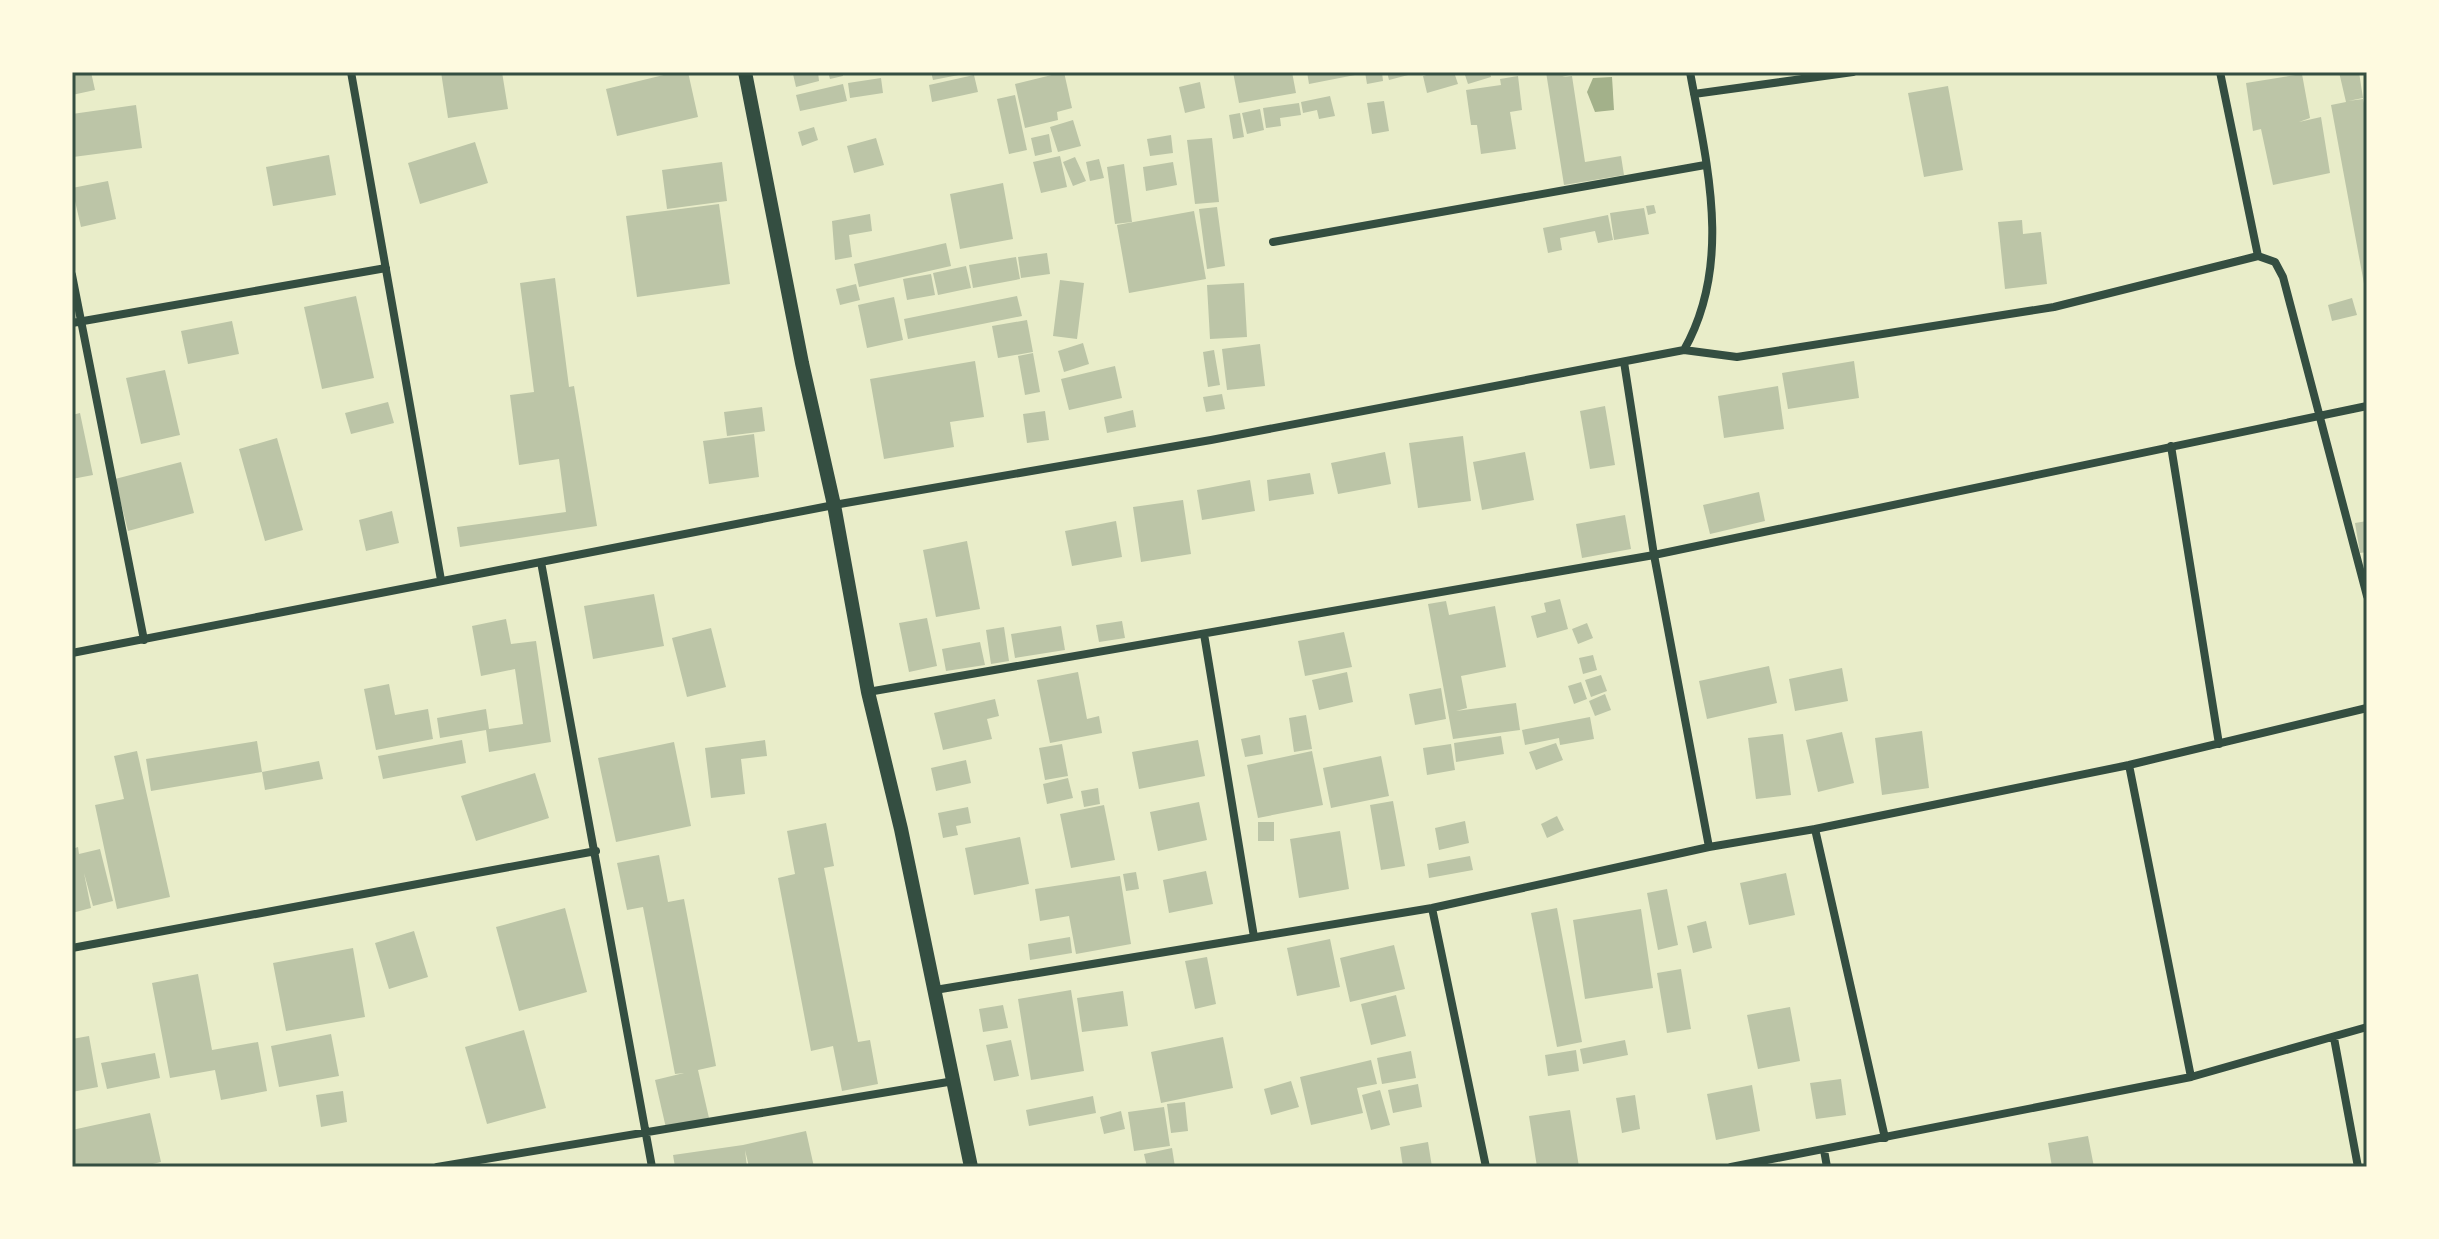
<svg xmlns="http://www.w3.org/2000/svg" width="2439" height="1239" font-family="'PT Sans',sans-serif">
<style>
.water{fill:#a3b18a}
.building{fill:#bcc5a7}
.lines{fill:none;stroke-linecap:round;stroke-linejoin:round}
.minor{stroke:#344e41;stroke-width:8}
.tertiary{stroke:#344e41;stroke-width:14}
.neatline{fill:none;stroke:#344e41;stroke-width:3}
</style>
<rect width="100%" height="100%" fill="#e9edc9"/>
<path class="water" d="M1612 77 1614 110 1595 112 1587 92 1593 78Z"/>
<path class="building" d="M72 72H91L95 90 72 95Z
M441 72H502L508 109 448 118Z
M676 72H688L698 117 617 136 606 89Z
M818 72 819 81 796 87 793 74Z
M828 72H842L843 76 830 79Z
M931 72H969V73L933 80Z
M1064 72 1072 108 1057 112 1058 120 1025 128 1015 84Z
M1233 72H1292L1296 93 1239 103Z
M1307 72H1354L1355 75 1309 84Z
M1365 72H1382L1383 81 1367 84Z
M1387 72H1416V73L1389 80Z
M1437 72H1454L1458 84 1427 93 1423 76Z
M1464 72H1490L1491 77 1468 84Z
M1546 72H1580L1562 77 1572 76 1585 162 1621 156 1624 175 1564 185Z
M2339 72H2359L2363 98 2348 101 2363 99 2367 116V300L2331 105 2346 102Z
M2302 74 2310 118 2299 122 2321 117 2330 173 2273 185 2261 129 2253 131 2246 83Z
M974 75 978 92 932 102 929 85Z
M1518 76 1522 110 1510 112 1516 149 1481 154 1477 125H1471L1466 90 1501 85 1500 79Z
M881 78 883 93 850 98 848 83Z
M1200 82 1205 108 1185 113 1179 87Z
M843 84 847 101 800 111 796 95Z
M1948 86 1963 170 1924 177 1908 93Z
M1015 95 1027 150 1009 154 997 99Z
M1330 96 1335 116 1319 119 1317 110 1303 113 1301 102Z
M1384 101 1389 131 1372 134 1367 103Z
M1299 103 1301 115 1280 118 1281 126 1266 128 1263 108Z
M136 105 142 148 73 157 72 114Z
M1260 109 1264 130 1247 134 1242 113Z
M1240 113 1244 137 1233 139 1229 115Z
M1073 120 1081 146 1058 152 1050 127Z
M814 127 818 140 802 146 798 132Z
M1049 134 1052 152 1035 156 1031 138Z
M1171 135 1173 153 1150 156 1147 139Z
M876 138 884 165 854 173 847 146Z
M1212 138 1219 202 1195 204 1187 140Z
M475 142 488 183 420 204 408 163Z
M329 155 336 195 273 206 266 167Z
M1060 156 1067 187 1041 193 1033 162Z
M1075 157 1086 181 1073 186 1063 162Z
M1099 159 1104 178 1090 181 1086 162Z
M722 162 727 201 667 209 662 170Z
M1173 162 1177 185 1146 191 1143 167Z
M1124 164 1132 222 1115 224 1107 167Z
M108 181 116 219 81 227 72 188Z
M1003 183 1013 239 960 249 950 194Z
M719 204 730 284 637 297 626 216Z
M1654 205 1656 213 1648 215 1646 206Z
M1217 207 1225 266 1207 269 1199 209Z
M1644 208 1649 234 1614 240 1610 213Z
M1194 211 1206 279 1129 293 1117 225Z
M870 214 872 231 849 235 852 257 835 260 832 221Z
M1608 215 1613 240 1598 243 1595 231 1560 238 1562 250 1548 253 1543 228Z
M2022 220 2023 234 2041 232 2047 284 2005 289 1998 222Z
M946 243 951 266 859 287 854 264Z
M1047 253 1050 274 1021 278 1018 257Z
M1016 257 1020 279 973 288 969 265Z
M966 266 971 288 938 295 933 273Z
M931 274 935 295 907 300 903 279Z
M555 278 569 387 574 386 597 526 460 547 457 527 566 512 559 459 519 465 510 395 534 392 520 283Z
M1060 280 1084 283 1077 339 1053 336Z
M1244 283 1247 337 1210 339 1207 285Z
M856 284 860 300 840 305 836 289Z
M356 296 374 378 322 389 304 307Z
M1017 296 1022 316 908 339 904 319Z
M894 297 903 340 867 348 858 305Z
M2352 298 2357 315 2332 321 2328 305Z
M1027 320 1033 352 998 358 992 326Z
M232 321 239 354 188 364 181 331Z
M1083 343 1089 364 1064 372 1058 351Z
M1260 344 1265 386 1227 390 1222 349Z
M1214 350 1220 385 1208 387 1203 352Z
M1033 353 1040 392 1025 395 1018 356Z
M975 361 984 417 950 422 954 447 884 459 870 379Z
M1854 361 1859 398 1788 409 1782 373Z
M1115 366 1122 398 1069 410 1061 379Z
M165 370 180 435 141 444 126 378Z
M1778 386 1784 429 1724 438 1718 396Z
M1222 394 1225 409 1206 412 1203 397Z
M388 402 394 423 351 434 345 413Z
M1605 406 1615 465 1590 469 1580 411Z
M762 407 765 431 727 436 724 412Z
M1133 410 1136 427 1107 433 1104 417Z
M1045 411 1049 440 1027 443 1023 414Z
M80 413 93 475 72 479V415Z
M754 434 759 477 709 484 703 441Z
M1463 436 1471 501 1418 508 1409 443Z
M277 438 303 530 265 541 239 449Z
M1385 452 1391 484 1338 494 1331 463Z
M1525 452 1534 500 1482 510 1473 462Z
M181 462 194 513 128 531 115 479Z
M1310 473 1314 494 1269 501 1267 480Z
M1250 480 1255 511 1202 520 1197 490Z
M1759 492 1765 521 1710 534 1703 505Z
M1183 500 1191 554 1141 562 1133 507Z
M392 511 399 543 366 551 359 520Z
M1625 515 1631 549 1582 558 1576 524Z
M1116 521 1122 557 1072 566 1065 531Z
M2367 521V552L2360 553 2355 523Z
M967 541 980 609 936 617 923 550Z
M654 594 664 646 593 659 584 606Z
M1560 599 1568 629 1537 638 1531 616 1546 612 1544 603Z
M1446 601 1449 615 1495 606 1506 667 1461 676 1467 708 1456 711 1516 703 1520 730 1453 739 1428 604Z
M927 618 937 666 909 672 899 623Z
M506 619 511 644 536 641 551 742 489 752 486 730 440 738 437 718 486 709 489 729 523 724 515 669 481 676 472 626Z
M1122 621 1125 638 1099 642 1096 625Z
M1587 623 1593 638 1578 644 1572 629Z
M1061 626 1065 650 1015 658 1011 634Z
M1004 627 1009 661 991 664 986 630Z
M711 628 726 687 687 697 672 638Z
M1344 632 1352 667 1305 676 1298 641Z
M980 642 985 665 946 671 942 649Z
M1593 655 1597 670 1583 674 1579 658Z
M1769 666 1777 703 1707 719 1699 681Z
M1842 668 1848 701 1795 711 1789 679Z
M1078 672 1087 719 1099 716 1102 733 1050 743 1037 680Z
M1347 672 1353 702 1319 710 1312 680Z
M1601 675 1607 691 1591 697 1585 680Z
M1581 682 1587 699 1574 704 1568 686Z
M389 684 395 715 428 709 433 739 376 750 364 689Z
M1441 688 1446 719 1415 725 1409 694Z
M1605 694 1611 710 1595 716 1589 701Z
M995 699 999 716 987 719 992 739 943 750 934 713Z
M1306 715 1312 749 1294 752 1289 718Z
M1590 717 1594 739 1560 745 1559 738 1525 745 1522 730Z
M1922 731 1929 788 1882 795 1875 738Z
M1842 732 1854 783 1818 792 1806 740Z
M1783 734 1791 795 1756 799 1748 738Z
M1260 735 1263 754 1245 757 1241 739Z
M1501 736 1504 754 1456 762 1454 743Z
M462 740 466 763 383 779 378 756Z
M765 740 767 756 741 759 745 794 711 798 705 748Z
M1198 740 1205 776 1139 789 1132 752Z
M257 741 262 772 151 791 146 759Z
M674 742 691 826 616 842 598 758Z
M1556 743 1563 760 1536 770 1529 752Z
M1062 744 1068 776 1045 780 1039 748Z
M1451 744 1455 770 1427 775 1423 748Z
M137 751 170 897 117 909 95 805 124 799 114 756Z
M1312 751 1323 805 1258 818 1247 765Z
M1381 756 1389 796 1331 808 1323 768Z
M966 760 971 783 936 791 931 768Z
M319 761 323 779 265 790 262 772Z
M535 773 549 818 476 841 461 796Z
M1068 778 1073 798 1047 804 1043 784Z
M1098 788 1100 804 1084 807 1081 791Z
M1393 801 1405 866 1381 870 1370 805Z
M1199 802 1207 840 1158 851 1150 812Z
M1104 805 1115 860 1071 868 1060 814Z
M968 807 971 823 956 826 958 835 943 838 938 813Z
M1557 816 1564 830 1547 838 1541 824Z
M1465 821 1469 843 1439 850 1435 828Z
M1258 822H1274V841H1258Z
M826 823 834 866 824 868 858 1042 870 1040 878 1084 842 1091 833 1046 811 1051 778 878 795 874 787 831Z
M1340 831 1349 889 1299 898 1290 839Z
M1020 837 1029 884 974 895 965 848Z
M78 847 79 854 100 849 113 901 93 906 84 873 91 908 72 913V849Z
M659 855 668 902 684 899 716 1066 698 1070 709 1118 666 1128 655 1080 684 1073 675 1074 643 907 627 910 617 863Z
M1470 856 1473 870 1429 878 1427 864Z
M1206 871 1213 904 1169 913 1163 880Z
M1136 872 1139 889 1126 891 1123 874Z
M1786 873 1795 915 1749 925 1740 883Z
M1120 876 1131 944 1076 954 1069 916 1040 921 1035 889Z
M1667 889 1678 945 1658 950 1647 893Z
M565 908 587 992 519 1011 496 927Z
M1557 908 1582 1042 1557 1047 1531 913Z
M1641 909 1653 988 1585 999 1573 920Z
M1706 921 1712 948 1693 953 1687 926Z
M414 931 428 977 389 989 375 943Z
M1070 937 1072 953 1030 960 1028 944Z
M1330 939 1340 987 1297 996 1287 948Z
M1394 945 1405 989 1350 1002 1340 958Z
M353 948 365 1017 286 1031 273 963Z
M1207 957 1216 1004 1195 1009 1185 961Z
M1681 969 1691 1029 1667 1033 1657 973Z
M198 974 212 1050 258 1042 267 1091 221 1100 215 1070 170 1078 152 983Z
M1071 990 1084 1071 1031 1080 1018 999Z
M1123 991 1128 1026 1082 1032 1077 998Z
M1396 995 1406 1036 1371 1045 1361 1004Z
M1003 1005 1008 1028 983 1032 979 1009Z
M1790 1007 1800 1061 1758 1069 1747 1015Z
M524 1030 546 1108 487 1124 465 1047Z
M331 1034 339 1076 279 1087 271 1046Z
M89 1036 98 1087 72 1092V1039Z
M1223 1037 1233 1088 1161 1103 1151 1052Z
M1011 1040 1019 1076 994 1081 986 1045Z
M1625 1040 1628 1055 1583 1064 1580 1049Z
M1576 1050 1579 1071 1548 1076 1545 1055Z
M1411 1051 1416 1078 1382 1084 1377 1058Z
M155 1053 160 1078 107 1089 101 1063Z
M1371 1060 1377 1084 1357 1088 1363 1113 1311 1125 1300 1077Z
M1841 1079 1846 1115 1816 1119 1810 1083Z
M1291 1081 1299 1107 1271 1115 1264 1089Z
M1418 1084 1422 1107 1393 1113 1388 1090Z
M1752 1085 1760 1131 1716 1140 1707 1094Z
M1380 1090 1390 1125 1371 1130 1362 1095Z
M343 1091 347 1122 321 1127 316 1095Z
M1635 1095 1640 1129 1622 1133 1616 1098Z
M1093 1096 1096 1113 1029 1126 1026 1110Z
M1185 1102 1188 1131 1171 1133 1167 1104Z
M1164 1107 1170 1146 1134 1151 1128 1112Z
M1570 1110 1579 1167H1537L1529 1116Z
M1121 1111 1125 1129 1104 1134 1100 1117Z
M150 1113 161 1162 140 1167H72V1130Z
M806 1131 814 1167H749L745 1150 747 1167H675L673 1155 743 1145Z
M2088 1136 2094 1167H2052L2048 1143Z
M1428 1142 1432 1167H1403L1400 1147Z
M1172 1148 1175 1167H1147L1144 1154Z"/>
<g class="lines">
<path class="minor" d="M351 72 441 580
M2220 72 2258 256
M1694 94 1853 72
M1273 242 1705 165
M2258 256 2275 262 2283 277 2367 596
M72 275 144 640
M72 323 386 268
M1684 350C1733 263 1707 165 1690 72
M1624 362 1654 555 1709 847
M2171 446 2219 744
M541 562 652 1167
M1204 634 1254 937
M72 653 834 505 1211 440 1684 350 1737 357 2054 307 2258 256
M868 692 1654 555 2367 406
M2129 765 2191 1077
M1815 829 1885 1138
M1432 908 1486 1167
M72 948 596 851
M935 990 1432 908 1709 847 1815 829 2129 765 2367 708
M2334 1038 2358 1167
M1824 1150 1827 1167
M437 1167 954 1081
M1731 1167 2191 1077 2367 1027"/>
<path class="tertiary" d="M745 72 802 363 834 505 868 692 901 829 971 1167"/>
</g>
<rect width="2439" height="1239" fill="none" stroke="#fefae0" stroke-width="148"/>
<rect x="74" y="74" width="2291" height="1091" class="neatline"/>
</svg>
